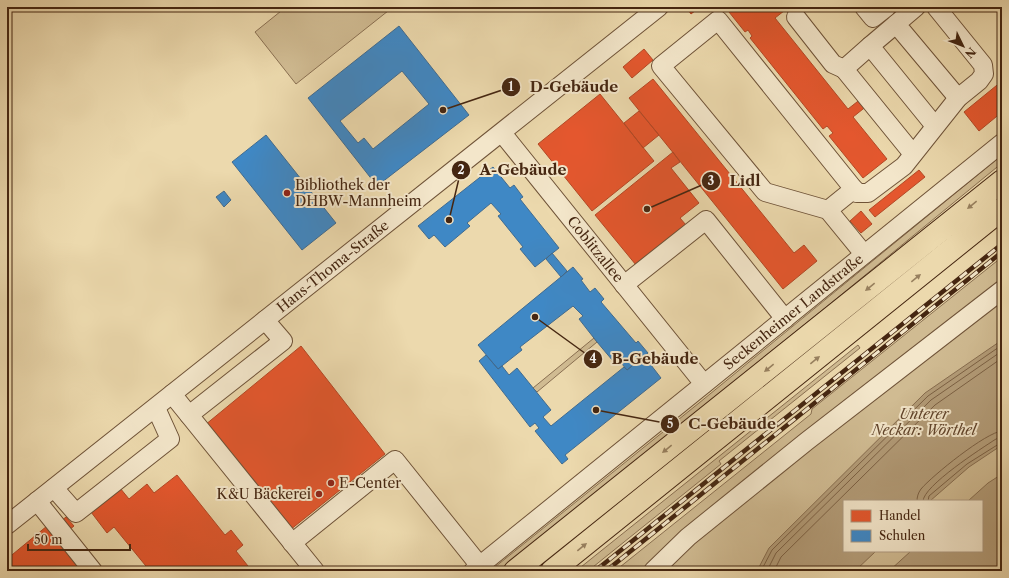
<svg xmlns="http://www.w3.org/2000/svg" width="1009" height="578" font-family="'Libre Caslon Text',serif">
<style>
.green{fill:#d0bb92;stroke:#8a7052;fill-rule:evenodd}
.water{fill:#b39c78;stroke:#876d4f}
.shops{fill:#e4572e;stroke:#b44825}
.schools{fill:#3f88c5;stroke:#416b8f;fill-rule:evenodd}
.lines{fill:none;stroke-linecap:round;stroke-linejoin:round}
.shore{stroke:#7c6144;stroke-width:1}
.minor-casing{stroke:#6f5338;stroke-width:20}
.major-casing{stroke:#452611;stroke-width:24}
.minor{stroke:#f3e6ca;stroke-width:18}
.major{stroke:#ecd9ad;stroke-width:22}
.rail-casing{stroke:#452611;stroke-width:4.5}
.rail{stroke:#f3e6ca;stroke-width:3;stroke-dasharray:9;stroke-linecap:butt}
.oneway{fill:#98805f}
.poi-dot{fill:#8f2418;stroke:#f3e6ca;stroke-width:1.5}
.labels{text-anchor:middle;stroke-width:4;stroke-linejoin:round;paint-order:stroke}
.poi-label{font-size:14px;fill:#452611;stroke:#f3e6ca;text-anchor:start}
.street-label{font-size:14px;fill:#452611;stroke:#f3e6ca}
.park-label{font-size:14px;font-style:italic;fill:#61442b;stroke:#f3e6ca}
.leader{fill:none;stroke:#452611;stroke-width:1.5}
.callout-dot{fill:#452611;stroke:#f3e6ca;stroke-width:1.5}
.mark-label{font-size:12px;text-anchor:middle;font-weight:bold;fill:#fff}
.callout-label{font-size:15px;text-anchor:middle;font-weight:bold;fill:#452611;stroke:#f3e6ca;stroke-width:4;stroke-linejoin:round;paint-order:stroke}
</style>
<rect width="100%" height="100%" fill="#ecd9ad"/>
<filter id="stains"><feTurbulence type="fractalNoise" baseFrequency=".005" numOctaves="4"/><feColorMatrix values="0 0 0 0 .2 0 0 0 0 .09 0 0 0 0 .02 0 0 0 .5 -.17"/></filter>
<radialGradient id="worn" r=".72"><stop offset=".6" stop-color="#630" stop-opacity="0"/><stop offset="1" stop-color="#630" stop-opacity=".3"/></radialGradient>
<path class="green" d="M286 7H393L296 84 255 32Z
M1002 155V163L825 308 499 571H490L699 403Z
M1002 257V571H615L811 414 812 409ZM844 501H982V551H844Z
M594 338 597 342 537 392 533 388Z
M858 345 860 348 719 461 721 464 588 571H576Z"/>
<path class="water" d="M1002 340V445L969 467 930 501H844V551H876L855 571H757L769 548 925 393Z
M1002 474V571H889L911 551H982V501H968L988 483Z"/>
<path class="shops" d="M686 7H700L691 14Z
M725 7H768L770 10 774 7H789L775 18 848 109 862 98 868 105 853 117 887 159 863 178 829 136 833 133 827 126 823 129 750 38 752 36 748 30 745 32Z
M644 49 653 60 632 78 623 67Z
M653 79 794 253 804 245 817 261 783 289 629 98Z
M1002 81V112L979 131 964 112Z
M600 94 654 161 592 211 538 144Z
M639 111 659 135 643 148 624 123Z
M673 152 680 162 671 168 699 203 680 218 686 225 636 265 595 215Z
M919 170 925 177 875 217 869 210Z
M861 211 872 224 861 233 850 221Z
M301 346 385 454 290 530 205 425Z
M177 475 225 535 231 530 243 545 236 551 252 571H150L114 527 107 533 91 512 120 488 129 499 147 484 154 493Z
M66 517 74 526 69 530 61 521Z
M47 526 83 571H7V559Z"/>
<path class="schools" d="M399 26 469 115 377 186 308 98ZM402 71 429 104 373 149 364 138 358 143 340 121Z
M266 135 336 223 302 250 232 162Z
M493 167 510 188 514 185 523 197 520 199 559 248 535 267 520 249 523 247 498 216 501 214 491 203 467 223 470 226 445 247 434 235 429 239 418 226Z
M224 191 231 200 224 207 216 197Z
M552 253 567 271 561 277 546 259Z
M573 267 583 279 581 280 590 292 595 288 604 299 601 302 636 343 638 341 648 353 627 370 617 358 613 361 597 342 579 319 583 316 573 306 520 347 522 350 498 369 478 345Z
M486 355 498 369 502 366 509 375 517 368 551 410 543 417 551 426 624 367 627 370 644 356 661 378 565 455 568 459 562 464 535 431 539 428 535 423 530 427 479 361Z"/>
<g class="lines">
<path class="shore" d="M917 501C917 497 918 493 921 489 932 476 986 432 1002 431
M923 501C923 486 982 448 996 439L1002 437
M928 501 929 496 967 464 1002 442
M761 571 772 550 928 396 1002 345
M767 571 776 553 931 400 1002 351
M774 571 781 557 935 405 1002 358"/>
<g class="minor-casing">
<g id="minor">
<path d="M864 7 873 18 887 7"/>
<path d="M916 7 896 24 958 98"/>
<path d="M796 17 833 64 844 69"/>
<path d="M896 24 870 46 935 126"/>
<path d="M870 46 844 69 913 154"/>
<path id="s1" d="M502 133 704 384"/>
<path d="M828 210 854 189"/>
<path d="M864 254 828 210 765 192 661 66 718 20 857 193H868L904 166 958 98 979 81 984 74 983 65 936 7"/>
<path d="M624 285 706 220 785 319"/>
<path d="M172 394 315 571"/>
<path d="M189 415 283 341 265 320"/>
<path d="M54 488 76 513 170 439 156 408"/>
<path d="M37 501 93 571"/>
<path id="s2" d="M7 525 659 7"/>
<path d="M292 543 395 460 480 566"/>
<path id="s3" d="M473 571 1002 143"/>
<path d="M653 571 688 537 807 441 1002 290"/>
</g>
</g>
<g class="major-casing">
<path id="major" d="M515 571 1002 181
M552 571 1002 209"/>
</g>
<use href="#minor" class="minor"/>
<use href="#major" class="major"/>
<g class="rail-casing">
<path id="rail" d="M595 571 1002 244
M606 571 1002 252"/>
</g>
<use href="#rail" class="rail"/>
</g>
<defs><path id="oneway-solid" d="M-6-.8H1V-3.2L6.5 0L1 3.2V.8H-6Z"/></defs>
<g class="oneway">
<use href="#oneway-solid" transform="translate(972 205) rotate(141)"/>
<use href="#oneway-solid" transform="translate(916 278) rotate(-39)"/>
<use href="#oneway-solid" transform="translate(870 287) rotate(141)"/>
<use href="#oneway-solid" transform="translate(815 360) rotate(-39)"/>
<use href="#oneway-solid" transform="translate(769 368) rotate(141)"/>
<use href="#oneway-solid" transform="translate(667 449) rotate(141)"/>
<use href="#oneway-solid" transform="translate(582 547) rotate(-39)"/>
</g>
<g class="poi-dot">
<circle cx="287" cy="193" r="4"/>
<circle cx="331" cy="483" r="4"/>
<circle cx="319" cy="494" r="4"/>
</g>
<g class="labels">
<g class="poi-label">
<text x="295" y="190">Bibliothek der<tspan x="295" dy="16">DHBW-Mannheim</tspan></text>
<text x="339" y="488">E-Center</text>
<text x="311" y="499" text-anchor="end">K&amp;U Bäckerei</text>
</g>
<g class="street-label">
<text dy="5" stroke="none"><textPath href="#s1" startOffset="149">Coblitzallee</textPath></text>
<text dy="5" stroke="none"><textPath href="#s2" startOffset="416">Hans-Thoma-Straße</textPath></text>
<text dy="5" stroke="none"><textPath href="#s3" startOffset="412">Seckenheimer Landstraße</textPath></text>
</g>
<g class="park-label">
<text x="924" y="419">Unterer<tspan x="924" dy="16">Neckar: Wörthel</tspan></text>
</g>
</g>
<path class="leader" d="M443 110L511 87M449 220L461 170M647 209L711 181M535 317L593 359M596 410L670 424"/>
<g class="callout-dot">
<circle cx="443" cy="110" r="4"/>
<circle cx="449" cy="220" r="4"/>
<circle cx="647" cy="209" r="4"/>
<circle cx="535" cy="317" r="4"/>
<circle cx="596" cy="410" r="4"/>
<circle cx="511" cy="87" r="10"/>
<circle cx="461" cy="170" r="10"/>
<circle cx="711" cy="181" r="10"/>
<circle cx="593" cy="359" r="10"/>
<circle cx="670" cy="424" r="10"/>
</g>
<g class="mark-label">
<text x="511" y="91">1</text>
<text x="461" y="174">2</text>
<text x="711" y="185">3</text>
<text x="593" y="363">4</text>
<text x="670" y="428">5</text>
</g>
<g class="callout-label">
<text x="574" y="92">D-Gebäude</text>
<text x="523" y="175">A-Gebäude</text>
<text x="745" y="186">Lidl</text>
<text x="655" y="364">B-Gebäude</text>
<text x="732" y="429">C-Gebäude</text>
</g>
<rect width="1009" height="578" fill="none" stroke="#ecd9ad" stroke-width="24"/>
<rect x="8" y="8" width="993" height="562" fill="none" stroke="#452611" stroke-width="2"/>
<rect x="12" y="12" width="985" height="554" fill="none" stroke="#452611"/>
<rect x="843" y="500" width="140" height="52" fill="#f3e6ca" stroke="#ad9980"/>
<rect x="851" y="510" width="20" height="12" fill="#e4572e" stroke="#ad9980"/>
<text x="879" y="520" font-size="12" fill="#452611">Handel</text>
<rect x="851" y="530" width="20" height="12" fill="#3f88c5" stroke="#ad9980"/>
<text x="879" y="540" font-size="12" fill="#452611">Schulen</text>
<g transform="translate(963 46) rotate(133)" stroke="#f3e6ca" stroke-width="3" paint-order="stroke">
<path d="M0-3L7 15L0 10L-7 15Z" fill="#452611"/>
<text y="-6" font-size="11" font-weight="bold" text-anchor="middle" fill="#452611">N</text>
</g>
<path d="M28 544v6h102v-6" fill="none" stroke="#452611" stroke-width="2"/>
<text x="34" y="544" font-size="12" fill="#452611" stroke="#f3e6ca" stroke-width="3" paint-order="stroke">50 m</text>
<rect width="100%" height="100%" filter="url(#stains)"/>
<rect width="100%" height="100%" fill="url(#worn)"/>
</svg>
